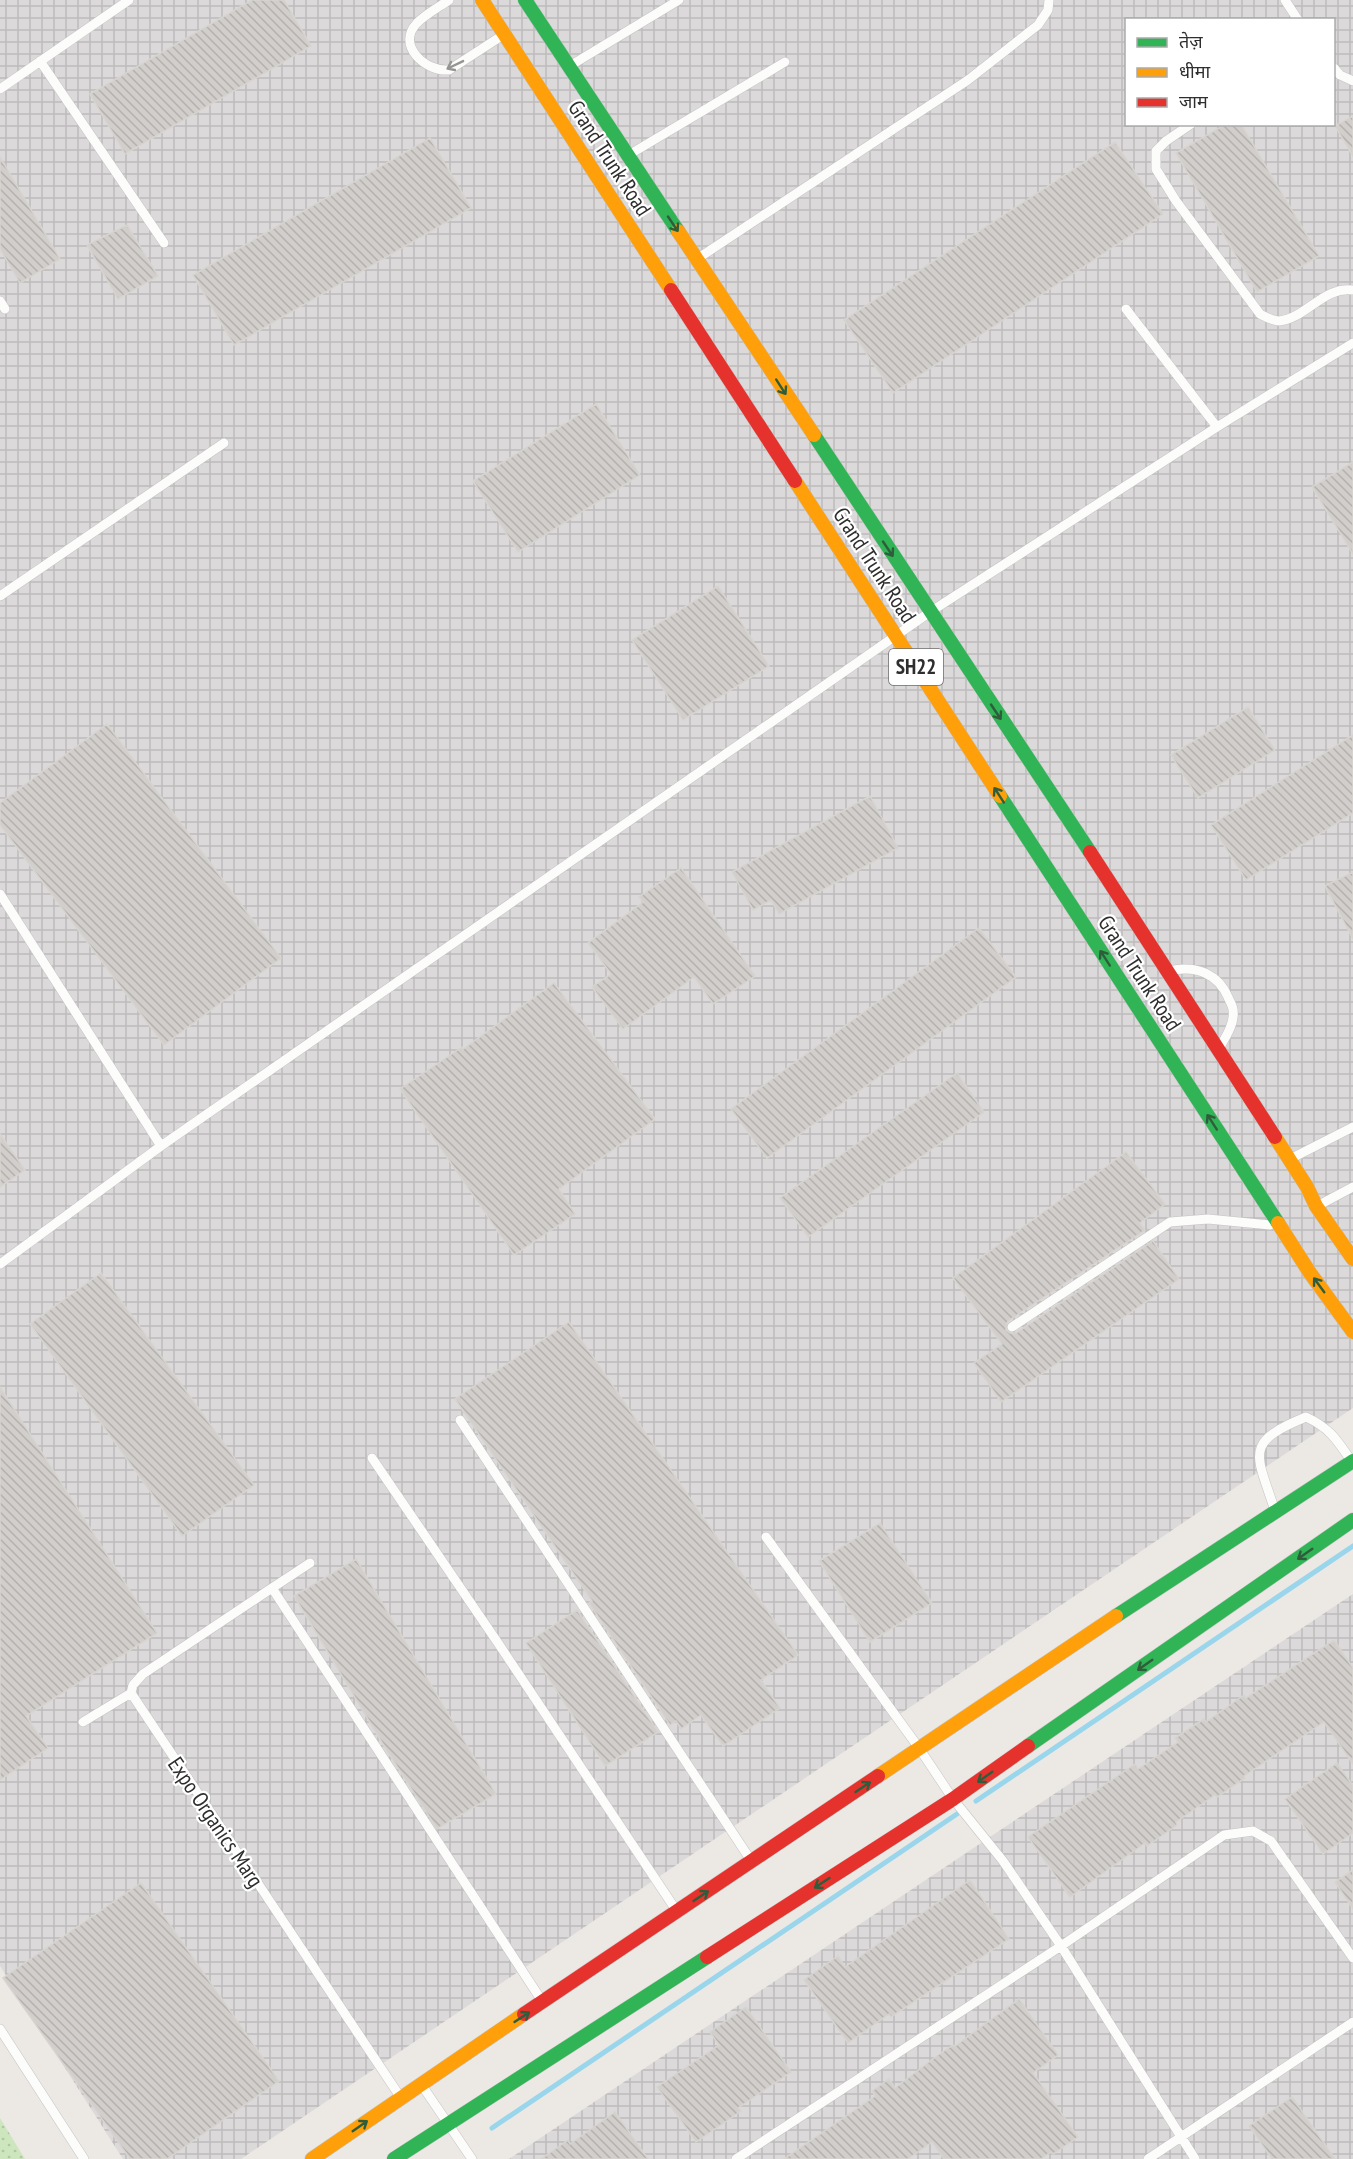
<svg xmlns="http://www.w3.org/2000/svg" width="1353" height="2159" font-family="'PT Sans Narrow','Noto Sans Devanagari',sans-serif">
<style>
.industrial{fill:url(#industrial-grid);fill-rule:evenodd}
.grass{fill:url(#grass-dots)}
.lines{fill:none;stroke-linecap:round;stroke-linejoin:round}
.stream{stroke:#99d6ec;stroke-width:5}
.building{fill:url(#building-back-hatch);stroke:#d7d4d0;stroke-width:1.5}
.lane-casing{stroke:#c5c4c5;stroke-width:10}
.fast-casing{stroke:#c5c4c5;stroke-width:15}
.slow-casing{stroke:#c5c4c5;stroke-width:15}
.jam-casing{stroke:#c5c4c5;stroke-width:15}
.lane{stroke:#fcfcfb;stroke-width:9}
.fast{stroke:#30b455;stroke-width:14}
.slow{stroke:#ff9f0a;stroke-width:14}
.jam{stroke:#e5322d;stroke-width:14}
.oneway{stroke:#959594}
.oneway2{stroke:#2f5d3c}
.labels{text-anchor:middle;stroke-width:4.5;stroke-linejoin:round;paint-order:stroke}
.shield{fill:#fff;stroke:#6d6d6d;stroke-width:1.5}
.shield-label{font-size:21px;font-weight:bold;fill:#2e2e2e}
.street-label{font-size:22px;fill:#2e2e2e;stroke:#fff}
</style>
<defs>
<pattern id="industrial-grid" width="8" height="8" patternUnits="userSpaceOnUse" patternTransform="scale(1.5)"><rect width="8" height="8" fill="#dcd9db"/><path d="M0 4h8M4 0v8" fill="none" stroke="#bdbbbc"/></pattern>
<pattern id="grass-dots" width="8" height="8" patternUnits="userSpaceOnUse" patternTransform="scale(1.5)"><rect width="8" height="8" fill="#cee6be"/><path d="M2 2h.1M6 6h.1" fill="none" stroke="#b1c6a4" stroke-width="1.8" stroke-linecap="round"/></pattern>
<pattern id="building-back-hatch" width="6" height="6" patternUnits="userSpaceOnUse" patternTransform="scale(1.5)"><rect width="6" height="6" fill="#d1cecb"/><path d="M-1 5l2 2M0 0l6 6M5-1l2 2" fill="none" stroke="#b4b1af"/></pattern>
</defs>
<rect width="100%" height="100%" fill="#ece8e4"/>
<path class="industrial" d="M0 0H1353V1408L241 2159H123L0 1966ZM1126 20H1334V124H1126Z
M1353 1594V2159H509Z"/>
<path class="grass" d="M0 2118 25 2159H0Z"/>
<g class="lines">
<path class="stream" d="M976 1801 1353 1546
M492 2128 957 1814"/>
</g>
<path class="building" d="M252 0H284L311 46 125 154 90 94Z
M1353 116V156L1335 126Z
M1226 124H1241L1319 256 1257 292 1176 153Z
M430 138 471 208 234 345 193 275Z
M1115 142 1163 214 893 393 844 320Z
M0 157 60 259 20 283 0 249Z
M127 225 158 276 118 299 87 245Z
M596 404 640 475 518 552 473 481Z
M1353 462V554L1312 487Z
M718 586 769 666 683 720 632 640Z
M1248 707 1275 750 1198 798 1171 755Z
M107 724 281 958 164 1045 0 825V803Z
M1353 735V813L1246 880 1211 825Z
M870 796 898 848 779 914 771 900 753 910 732 872Z
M681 868 755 976 713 1004 694 977 623 1029 592 987 611 974 588 943 643 902 639 897Z
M1353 872V939L1325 886Z
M979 928 1016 977 767 1158 731 1109Z
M554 983 655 1119 559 1189 575 1214 514 1255 400 1089 462 1047 463 1049Z
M957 1073 984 1112 808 1237 780 1198Z
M0 1134 25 1170 0 1187Z
M1126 1152 1165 1204 1140 1223 1145 1230 1008 1321 1006 1325V1330L1010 1333H1016L1153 1241 1179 1279 1001 1402 974 1363 1002 1344 953 1278Z
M101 1273 254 1485 182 1536 30 1324Z
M569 1322 798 1655 761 1680 780 1708 723 1746 701 1715 681 1729 676 1721 670 1725 589 1603 592 1601 455 1399Z
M0 1387 157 1633 26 1716 48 1748 0 1780Z
M880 1523 932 1603 870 1642 819 1561Z
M356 1559 496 1794 437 1829 384 1746 294 1596Z
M577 1610 658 1732 605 1766 526 1643Z
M1334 1640 1353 1668V1764L1324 1722 1244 1776 1245 1778 1217 1797 1215 1795 1176 1822 1177 1825 1147 1846 1145 1843 1070 1897 1028 1837 1135 1764 1138 1769 1178 1742 1175 1738 1204 1719 1206 1722 1244 1695 1246 1698Z
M1337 1763 1353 1786V1833L1323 1854 1285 1799Z
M1353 1870V1909L1335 1882Z
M970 1880 1009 1939 891 2017 889 2014 848 2043 804 1980 838 1956 845 1967Z
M141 1883 279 2081 167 2159H130L3 1978Z
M1019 1999 1058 2055 1033 2073 1078 2137 1053 2154 1051 2152 1041 2159H944L932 2142 908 2159H784L875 2096 872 2091 889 2079 895 2088 938 2055 953 2045 955 2046Z
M746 2007 791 2072 738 2108 741 2111 696 2142 657 2087 719 2045 710 2032Z
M1292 2097 1335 2159H1272L1249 2126Z
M615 2112 648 2159H541L568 2140 570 2144Z"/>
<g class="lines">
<g class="lane-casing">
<path id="lane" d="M449 0C439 7 426 14 417 23 396 45 425 72 449 70L500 37
M1285 0 1298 20
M40 61 164 243
M573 64 679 0
M1334 68 1340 75 1353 81
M0 89 129 0
M1191 124 1166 141 1156 151V169L1176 201 1260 314C1266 317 1273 321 1279 321 1307 318 1323 286 1353 290
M632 153 785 62
M700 257 968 80 1038 25 1048 10 1049 0
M0 301 5 309
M1126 309 1217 427
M0 596 224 443
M0 894 161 1146
M1174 970C1197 966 1218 974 1228 997 1229 1000 1233 1006 1233 1010 1235 1022 1227 1035 1221 1045
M1294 1157 1353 1127
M1321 1204 1353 1187
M0 1264 161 1146 930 612 1217 427 1353 343
M1012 1327 1170 1222 1208 1219 1270 1225
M460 1420 752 1862
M372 1458 498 1643 676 1910
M1275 1511C1257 1454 1242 1443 1306 1417 1330 1428 1337 1440 1352 1462
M766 1537 919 1748 953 1799 1003 1861 1061 1946 1195 2159
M272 1588 310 1563
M83 1722 131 1693
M0 2029 84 2159
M421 2084 472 2159
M401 2098 131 1693 133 1685 143 1674 272 1588 542 2001
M736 2159 1061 1946 1224 1835 1253 1831 1271 1841 1353 1958
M1148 2159 1353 2022"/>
</g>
<g class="fast-casing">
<path id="fast" d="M525 0 678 231
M814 435 1090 852
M1000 796 1278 1223
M1116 1616 1353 1461
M1028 1746 1353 1520
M394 2159 707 1957"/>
</g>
<g class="slow-casing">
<path id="slow" d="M482 0 671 290
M678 231 814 435
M795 481 1000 796
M1275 1137 1307 1187 1316 1206 1353 1259
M1278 1223 1310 1273 1353 1332
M878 1776 1116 1616
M312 2159 524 2014"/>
</g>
<g class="jam-casing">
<path id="jam" d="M671 290 795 481
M1090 852 1275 1137
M707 1957 953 1799 1028 1746
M524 2014 878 1776"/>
</g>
<use href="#lane" class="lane"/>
<use href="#fast" class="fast"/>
<use href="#slow" class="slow"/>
<use href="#jam" class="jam"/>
</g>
<defs><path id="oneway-shaft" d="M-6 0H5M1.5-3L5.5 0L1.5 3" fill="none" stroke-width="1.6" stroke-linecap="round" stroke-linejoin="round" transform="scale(1.5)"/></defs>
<use class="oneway" href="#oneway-shaft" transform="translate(455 65) rotate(154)"/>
<g class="oneway2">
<use href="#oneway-shaft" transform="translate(673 224) rotate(56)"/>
<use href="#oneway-shaft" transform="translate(781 387) rotate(57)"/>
<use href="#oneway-shaft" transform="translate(888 549) rotate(56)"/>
<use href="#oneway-shaft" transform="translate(996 712) rotate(56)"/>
<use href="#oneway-shaft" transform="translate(999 795) rotate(-123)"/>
<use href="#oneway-shaft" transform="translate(1105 958) rotate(-123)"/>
<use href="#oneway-shaft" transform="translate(1212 1122) rotate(-123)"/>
<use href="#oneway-shaft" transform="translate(1319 1285) rotate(-126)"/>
<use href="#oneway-shaft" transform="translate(1305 1554) rotate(145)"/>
<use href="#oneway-shaft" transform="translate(1145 1665) rotate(145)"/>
<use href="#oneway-shaft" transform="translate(985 1777) rotate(145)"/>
<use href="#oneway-shaft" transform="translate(863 1787) rotate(-34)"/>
<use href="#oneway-shaft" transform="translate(822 1883) rotate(147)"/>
<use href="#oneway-shaft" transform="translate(701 1896) rotate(-34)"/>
<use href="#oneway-shaft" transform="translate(522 2017) rotate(-33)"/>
<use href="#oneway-shaft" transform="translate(360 2126) rotate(-35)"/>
</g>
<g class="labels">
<rect class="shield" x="889" y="649" width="54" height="36" rx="4.5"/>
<g class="shield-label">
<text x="916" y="674">SH22</text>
</g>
<g class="street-label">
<text transform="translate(610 158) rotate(57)" y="8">Grand Trunk Road</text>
<text transform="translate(875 565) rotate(57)" y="8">Grand Trunk Road</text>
<text transform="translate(1140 973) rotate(57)" y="8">Grand Trunk Road</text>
<text transform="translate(216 1822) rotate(56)" y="8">Expo Organics Marg</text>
</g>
</g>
<rect x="1125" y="18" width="210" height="108" fill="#ffffff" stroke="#ababab" stroke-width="1.5"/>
<rect x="1137" y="38" width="30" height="9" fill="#30b455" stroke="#ababab" stroke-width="1.5"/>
<text x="1179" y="48" font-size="18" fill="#2e2e2e">तेज़</text>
<rect x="1137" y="68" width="30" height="9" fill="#ff9f0a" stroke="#ababab" stroke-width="1.5"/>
<text x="1179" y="78" font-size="18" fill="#2e2e2e">धीमा</text>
<rect x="1137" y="98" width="30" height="9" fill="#e5322d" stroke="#ababab" stroke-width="1.5"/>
<text x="1179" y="108" font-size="18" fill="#2e2e2e">जाम</text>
</svg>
